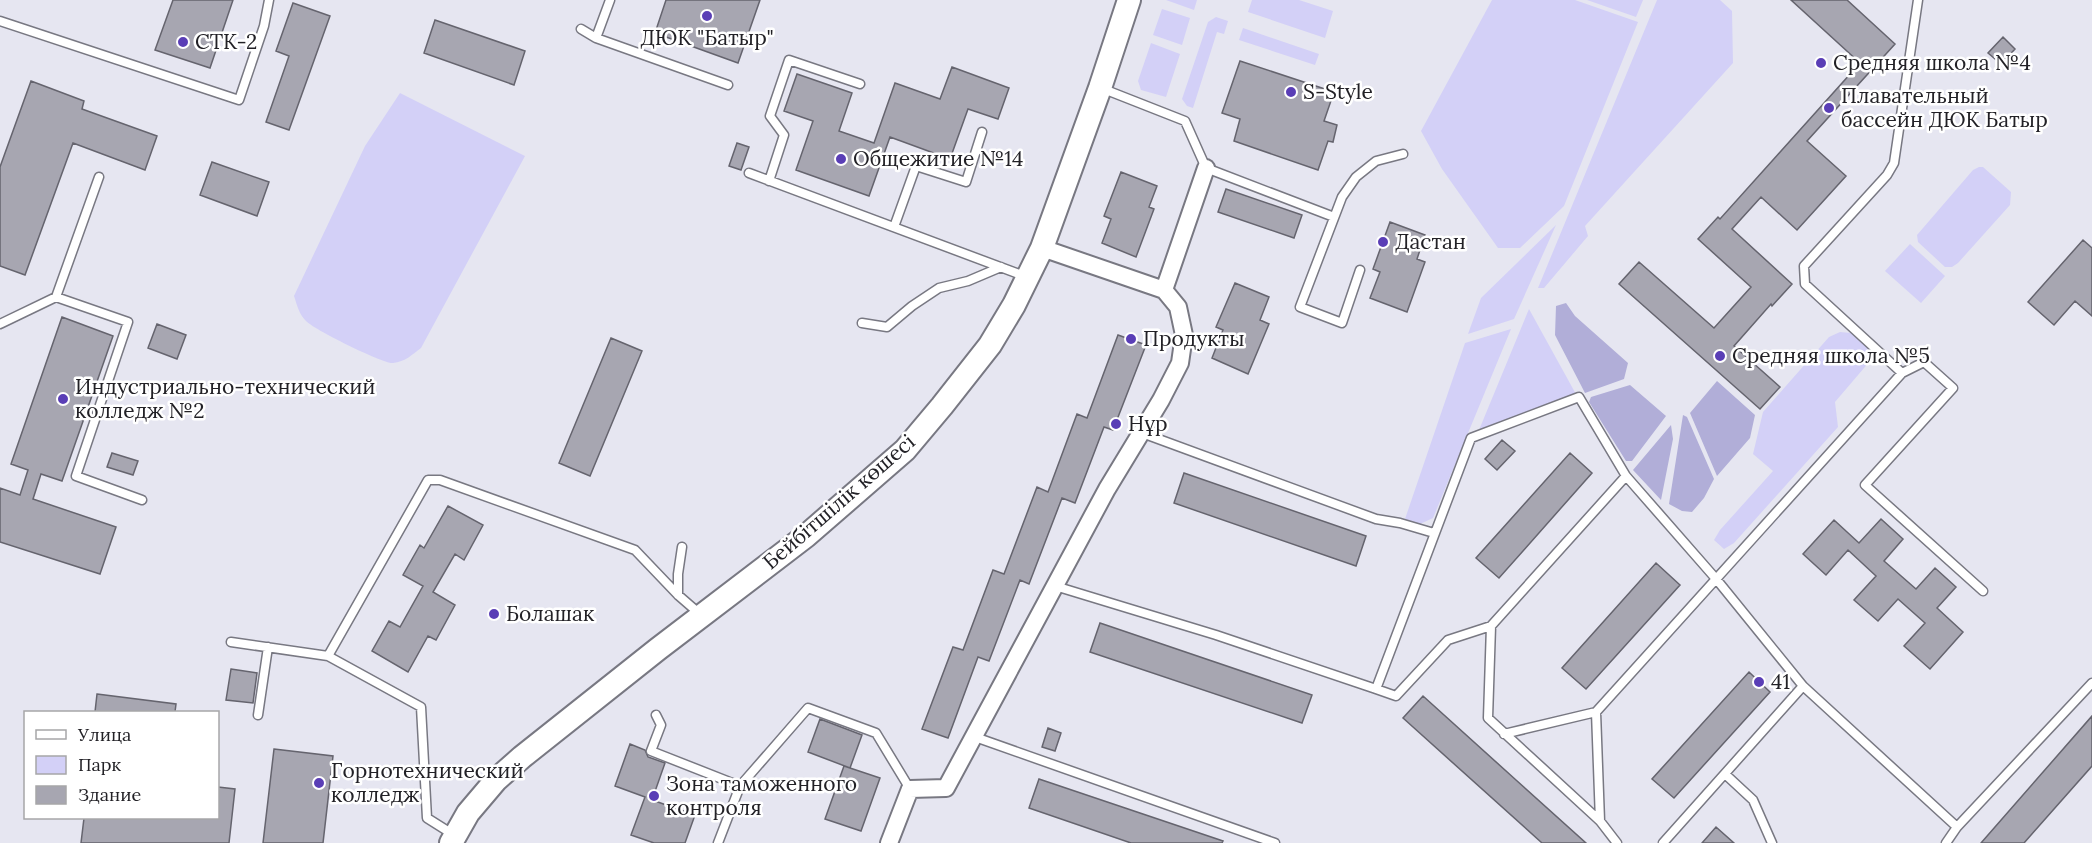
<svg xmlns="http://www.w3.org/2000/svg" width="2092" height="843" font-family="Lora,serif">
<style>
.green{fill:#d3d0f7}
.forest{fill:#b1aed8}
.building{fill:#a7a6b1;stroke:#65646e;stroke-width:1.5}
.lines{fill:none;stroke-linecap:round;stroke-linejoin:round}
.lane-casing{stroke:#787882;stroke-width:11}
.street-casing{stroke:#787882;stroke-width:20}
.secondary-casing{stroke:#787882;stroke-width:26}
.lane{stroke:#fff;stroke-width:8}
.street{stroke:#fff;stroke-width:16}
.secondary{stroke:#fff;stroke-width:22}
.poi-dot{fill:#5a3eb6;stroke:#fff;stroke-width:2}
.labels{text-anchor:middle;stroke-width:5;stroke-linejoin:round;paint-order:stroke}
.poi-label{font-size:21px;fill:#222126;stroke:#fff;text-anchor:start}
.street-label{font-size:21px;fill:#222126;stroke:#fff}
</style>
<rect width="100%" height="100%" fill="#e6e6f1"/>
<path class="green" d="M1166 0H1197L1194 10Z
M1252 0H1299L1333 11 1325 38 1248 12Z
M1492 0H1575L1638 22 1564 206 1520 248H1498L1442 169 1421 131Z
M1587 0H1643L1636 17Z
M1657 0H1720L1732 11 1733 63 1585 226 1588 236 1544 288H1538Z
M1162 9 1190 18 1182 45 1153 35Z
M1216 17 1228 21 1224 34 1217 32 1193 108 1187 106 1182 99 1208 22Z
M1243 28 1319 54 1315 65 1239 40Z
M1151 43 1180 54 1166 97 1141 90 1138 81Z
M400 93 525 156 421 348C413 354 405 362 393 363 383 364 313 329 306 321 299 314 297 305 294 296L365 146Z
M1979 167H1983L2011 192 2010 205 1958 263 1952 267H1945L1918 242 1917 235 1973 170Z
M1556 225 1514 319 1468 334 1481 298Z
M1910 244 1945 276 1921 303 1885 271Z
M1529 309 1577 396 1479 430Z
M1511 329 1433 518 1420 524 1405 519 1465 343Z
M1840 332 1851 333 1871 351 1870 361 1835 402 1838 427 1734 543 1724 549 1714 540 1720 530 1773 471 1753 454 1763 412 1829 337Z"/>
<path class="forest" d="M1566 303 1575 316 1628 363 1624 379 1585 393 1555 335 1556 306Z
M1717 381 1755 415 1750 438 1717 476 1690 413Z
M1630 385 1666 416 1632 461H1626L1589 402 1591 397Z
M1683 415 1687 417 1714 479 1704 498 1692 512 1682 511 1669 504Z
M1671 425 1673 439 1661 500 1633 470Z"/>
<path class="building" d="M173 0H233L210 68 155 50Z
M666 0H760L738 63 655 33Z
M1791 0H1847L1895 44 1807 141 1846 176 1797 230 1761 197 1732 229 1792 284 1772 306 1771 304 1734 346 1780 387 1760 409 1619 284 1639 262 1714 328 1751 287 1698 239 1718 217 1720 219 1860 63Z
M293 3 330 16 289 130 266 122 289 56 276 51Z
M435 20 525 51 514 85 424 53Z
M2003 37 2015 49 2001 64 1988 53Z
M1240 61 1334 92 1324 121 1337 125 1333 142 1328 141 1318 170 1234 141 1240 119 1222 113Z
M952 67 1009 88 998 119 968 109 950 159 890 137 869 196 796 170 813 121 784 111 797 74 852 93 839 131 874 143 895 83 940 99Z
M31 81 84 101 82 109 157 136 145 170 73 143 25 275 0 266V167Z
M737 143 749 147 741 170 729 166Z
M212 162 269 182 257 216 200 195Z
M1121 172 1157 186 1149 207 1154 209 1136 257 1102 243 1111 219 1104 216Z
M1226 189 1302 215 1294 238 1218 212Z
M1390 222 1425 235 1417 259 1425 262 1407 312 1370 298 1380 272 1373 269Z
M2083 240 2092 248V316L2075 301 2054 325 2028 302Z
M1235 283 1269 297 1260 320 1269 324 1248 374 1212 358 1223 330 1216 327Z
M62 317 113 336 62 481 41 474 33 499 116 527 100 574 0 542V488L20 495 28 470 11 464Z
M157 324 186 335 177 359 148 348Z
M1118 335 1146 345 1113 430 1104 427 1075 503 1062 498 1029 584 1020 580 989 661 978 657 948 738 922 729 953 647 963 650 993 570 1004 574 1037 487 1048 492 1077 414 1087 418Z
M611 338 642 351 590 476 559 463Z
M1502 440 1515 451 1497 470 1485 459Z
M112 453 138 461 133 475 107 467Z
M1570 453 1592 473 1499 578 1476 558Z
M1184 473 1366 536 1356 566 1174 503Z
M448 506 483 525 464 560 455 554 433 592 455 605 436 640 428 636 408 672 372 651 389 621 400 627 423 586 403 575 420 545 424 548Z
M1881 519 1903 539 1884 561 1916 589 1935 568 1956 587 1937 608 1963 632 1930 669 1904 646 1925 623 1898 599 1878 621 1854 600 1876 576 1848 550 1826 575 1803 554 1834 520 1859 543Z
M1656 563 1680 585 1586 689 1562 668Z
M1100 623 1312 695 1302 723 1090 652Z
M231 669 257 673 253 703 226 700Z
M1749 672 1770 692 1674 798 1652 779Z
M97 694 176 704 175 712H95Z
M1423 696 1516 780 1586 843H1542L1403 718Z
M2092 716V766L2024 843H1981Z
M820 719 862 735 850 768 808 752Z
M1048 728 1061 733 1055 751 1042 747Z
M630 744 645 750 648 757 665 763 652 800 695 815 685 843H654L631 835 645 797 615 786Z
M274 749 333 756 323 843H263Z
M844 766 880 778 861 831 825 819Z
M1039 779 1223 841 1222 843H1131L1029 808Z
M218 787 235 789 229 843H81L84 818H218Z
M1716 827 1734 843H1702Z"/>
<g class="lines">
<g class="lane-casing">
<path id="lane" d="M0 21 239 100 264 26 269 0
M581 29 596 38 610 0
M596 38 728 85
M1101 88 1185 121 1206 168 1334 217
M749 173 1027 277
M769 181 784 135 770 116 789 60 860 84
M894 227 916 166 966 182 982 132
M1360 270 1342 323 1300 307 1342 197 1356 177 1376 161 1403 154
M56 297 128 322 76 476 142 500
M862 323 887 327 912 306 939 288 968 281 1001 267
M0 324 56 297 99 177
M1902 373 1805 284 1804 266 1887 175 1894 163 1918 0
M1142 433 1376 519 1400 523 1434 533
M1055 586 1216 635 1376 689 1471 438 1579 397 1626 476 1717 580 1803 686
M678 595V574L682 547
M1491 626 1488 718 1600 821
M231 642 328 656
M1376 689 1396 696 1448 640 1491 626 1626 476
M258 715 268 647
M656 715 661 725 651 751 740 786
M1504 734 1596 712
M975 737 1275 843
M1725 774 1753 800 1772 843
M454 835 427 818 421 707 328 656 428 480H440L635 550 678 595 701 615
M718 843 740 786 808 708 876 733 910 789
M1617 843 1600 821 1596 712 1902 373 1924 362 1953 388 1865 485 1983 591
M1663 843 1803 686 1957 827
M1946 843 1957 827 2092 683"/>
</g>
<g class="street-casing">
<path id="street" d="M1042 248 1164 290
M889 843 910 789 946 788 1107 489 1161 400 1180 363 1184 335 1178 307 1164 290 1206 168"/>
</g>
<g class="secondary-casing">
<path id="secondary" d="M451 843 468 813 496 780 522 757 658 649 806 536 905 450 942 406 990 345 1014 305 1042 248 1100 88 1129 0"/>
</g>
<use href="#lane" class="lane"/>
<use href="#street" class="street"/>
<use href="#secondary" class="secondary"/>
</g>
<g class="poi-dot">
<circle cx="707" cy="16" r="6"/>
<circle cx="183" cy="42" r="6"/>
<circle cx="1821" cy="63" r="6"/>
<circle cx="1291" cy="92" r="6"/>
<circle cx="1829" cy="108" r="6"/>
<circle cx="841" cy="159" r="6"/>
<circle cx="1383" cy="242" r="6"/>
<circle cx="1131" cy="339" r="6"/>
<circle cx="1720" cy="356" r="6"/>
<circle cx="63" cy="399" r="6"/>
<circle cx="1116" cy="424" r="6"/>
<circle cx="494" cy="614" r="6"/>
<circle cx="1759" cy="682" r="6"/>
<circle cx="319" cy="783" r="6"/>
<circle cx="654" cy="796" r="6"/>
</g>
<g class="labels">
<g class="poi-label">
<text x="707" y="45" text-anchor="middle">ДЮК "Батыр"</text>
<text x="195" y="49">СТК-2</text>
<text x="1833" y="70">Средняя школа №4</text>
<text x="1303" y="99">S-Style</text>
<text x="1841" y="103">Плавательный<tspan x="1841" dy="24">бассейн ДЮК Батыр</tspan></text>
<text x="853" y="166">Общежитие №14</text>
<text x="1395" y="249">Дастан</text>
<text x="1143" y="346">Продукты</text>
<text x="1732" y="363">Средняя школа №5</text>
<text x="75" y="394">Индустриально-технический<tspan x="75" dy="24">колледж №2</tspan></text>
<text x="1128" y="431">Нұр</text>
<text x="506" y="621">Болашак</text>
<text x="1771" y="689">41</text>
<text x="331" y="778">Горнотехнический<tspan x="331" dy="24">колледж</tspan></text>
<text x="666" y="791">Зона таможенного<tspan x="666" dy="24">контроля</tspan></text>
</g>
<g class="street-label">
<text transform="translate(839 502) rotate(-41)" y="7">Бейбітшілік көшесі</text>
</g>
</g>
<rect x="24" y="711" width="195" height="108" fill="#ffffff" stroke="#a7a6a8" stroke-width="1.5"/>
<rect x="36" y="730" width="30" height="9" fill="#ffffff" stroke="#a7a6a8" stroke-width="1.5"/>
<text x="78" y="741" font-size="18" fill="#222126">Улица</text>
<rect x="36" y="756" width="30" height="18" fill="#d3d0f7" stroke="#a7a6a8" stroke-width="1.5"/>
<text x="78" y="771" font-size="18" fill="#222126">Парк</text>
<rect x="36" y="786" width="30" height="18" fill="#a7a6b1" stroke="#a7a6a8" stroke-width="1.5"/>
<text x="78" y="801" font-size="18" fill="#222126">Здание</text>
</svg>
